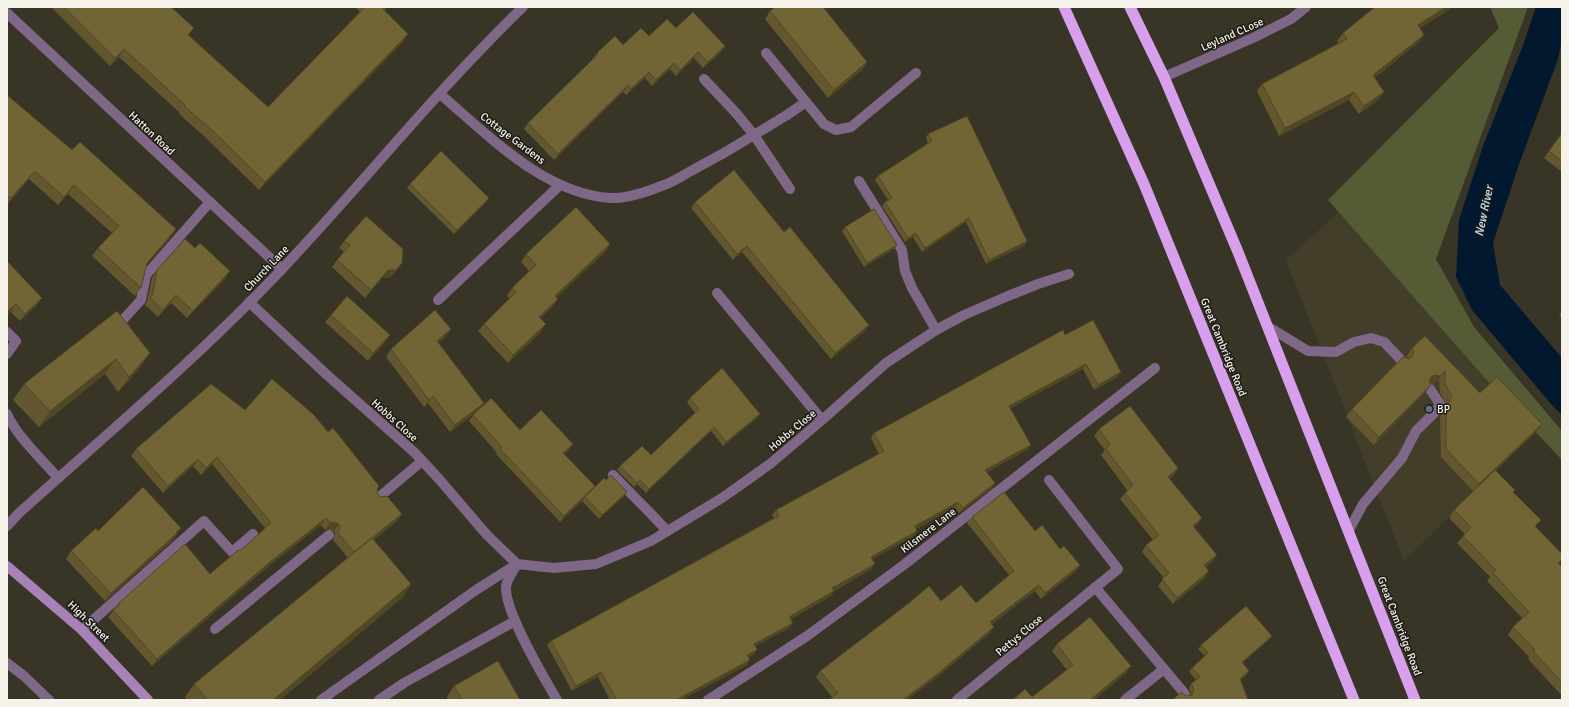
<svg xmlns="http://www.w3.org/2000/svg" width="1569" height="707" font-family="Signika,sans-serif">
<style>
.built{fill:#433e29}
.green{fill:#545b35}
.water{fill:#01182f}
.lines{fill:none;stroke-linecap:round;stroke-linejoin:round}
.service{stroke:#7f6788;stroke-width:10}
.minor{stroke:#7f6788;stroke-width:10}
.tertiary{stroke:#7f6788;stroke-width:10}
.secondary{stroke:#a882b7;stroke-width:10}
.trunk{stroke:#d8a0ec;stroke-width:11}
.wall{fill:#62572e}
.shaded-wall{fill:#504725}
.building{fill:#726535;stroke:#504725}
.service-dot{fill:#5c6f8a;stroke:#1d1b15;stroke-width:1.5}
.labels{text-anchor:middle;stroke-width:3;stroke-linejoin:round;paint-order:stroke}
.street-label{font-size:11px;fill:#f5f2ea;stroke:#1d1b15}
.poi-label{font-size:11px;fill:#f5f2ea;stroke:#1d1b15;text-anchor:start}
.water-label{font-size:12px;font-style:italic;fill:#cae0f7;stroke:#1d1b15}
</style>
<rect width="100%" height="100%" fill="#383426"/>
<path class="built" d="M1339 212 1491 385 1536 432 1404 561 1286 260Z"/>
<path class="green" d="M1490 7H1528L1436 259 1474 327 1562 431V460L1491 385 1328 200 1499 28Z"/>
<path class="water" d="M1536 7H1562V40L1558 59 1518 167 1493 243 1500 285 1562 358V415L1551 404 1472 310 1456 277 1459 220 1483 146 1522 48Z"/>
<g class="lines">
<path class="service" d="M766 53 824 124 836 130 851 127 916 73
M704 79 736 113 754 135
M787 115 806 102
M859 181 902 250 905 271 912 288 936 330
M438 300 560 185
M1267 326 1308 351 1336 352 1354 342 1371 338 1384 342 1402 361
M125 328 120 323 141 300 146 275 210 202
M7 332 16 341 7 354
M7 414C18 438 41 458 58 478
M613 475C631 494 650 512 667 531
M378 498 422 461
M1349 530 1363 504 1402 458 1416 431 1436 411 1440 404 1430 389
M215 629 329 535
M82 630 204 521 232 552 253 534
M321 700 476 590 517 564
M379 700 404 683 515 621
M708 700 807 636 905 564 1155 368"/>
<path class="minor" d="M7 13 282 269
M1164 77 1255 37 1291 19 1306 7
M440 94C488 135 544 194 611 198 627 199 649 191 664 185 673 182 682 176 691 171 712 160 733 148 754 135
M787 115 754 135 790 189
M717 293 822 420
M249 302 326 374 415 453 439 479 487 535 517 564 554 568 596 564 651 541 722 498 770 464 822 420 886 363 936 330 964 315 1008 296 1038 284 1069 274
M517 564C514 570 507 579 506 586 504 611 543 676 557 700
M1095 587 1164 669
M7 663 24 676 49 700
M957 700 1118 569 1049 480
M1125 700 1164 669 1185 694"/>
<path class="tertiary" d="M7 526 19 513C108 433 200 356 282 269 364 182 438 89 523 7"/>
<path class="secondary" d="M7 566 82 630 148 700"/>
<path class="trunk" d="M1064 7 1144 184 1354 700
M1130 7 1164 77 1238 252 1415 700"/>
</g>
<path class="wall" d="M51 7H171L189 35 268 107 360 12 355 7H387L384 11 408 34 403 42 259 190 206 138 179 114 180 113 119 57 110 66Z
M1375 7H1453L1420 28 1424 35 1419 42 1374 78 1379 99 1359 114 1349 100 1279 136 1257 91 1262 84 1339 44 1337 41 1343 33Z
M770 11 867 62 862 70 828 98 765 19Z
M676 28 725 46 721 52 703 68 694 58 676 76 670 69 652 86 645 78 626 95 623 92 554 160 524 129 528 123 593 59H592L597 53Z
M7 95 72 150 176 229 170 238 146 265 141 288 135 296 92 256 98 248 112 233 68 194 58 205 29 179 7 205Z
M1562 133V172L1544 158Z
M928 134 1027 241 1025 245 986 264 966 222 922 252 913 237 905 242 882 206 885 202 888 200 875 180 878 176 928 143 926 138Z
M410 184 489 198 486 202 454 234 407 188Z
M695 202 784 232 869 325 865 331 831 359 742 252 733 260 691 208Z
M845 227 897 245 894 249 864 267 842 231Z
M344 241 402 263 397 270 391 277 382 278 365 298 332 267 337 260 344 252 339 248Z
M610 244 605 252 556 297 558 299 552 307 541 318V332L508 363 478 331 484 324 510 299 507 296 512 288 529 271 521 262 526 254Z
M7 261 42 298 37 305 20 321 11 312Z
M157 270 225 279 187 318 171 303 158 317 145 305 147 301 152 278Z
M117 311 139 369 118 392 105 374 39 427 13 400 24 384Z
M1562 311V318L1559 315Z
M331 315 390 335 385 342 368 361 325 322Z
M1065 335 1118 377 1094 390 1083 369 1010 408 1031 445 1027 450 987 472 995 483 992 488 959 513 955 507 916 529 917 531 914 536 872 559 875 564 871 569 834 591 831 596 791 619 793 623 789 628 755 646 757 650 753 655 748 657 750 660 747 665 681 700H610L598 677 572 691 547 645 551 641 774 518 772 515 776 510 879 454 871 438 874 433Z
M446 336 438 343 480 408 520 430 569 450 564 454 595 486 593 489 606 480 627 492 624 496 599 519 582 501 560 522 496 454 497 453 469 421 474 414 450 432 428 403 424 407 386 357 391 349Z
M1412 348 1480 393 1542 424 1536 432 1496 470 1513 492 1536 527 1562 554V560L1559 564 1562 567V696L1528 659 1529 657 1508 635 1513 627 1522 618 1487 581 1490 577 1457 543 1465 534 1449 518 1454 510 1473 491 1441 457 1440 416 1446 404 1440 392 1439 379 1434 384 1430 383 1431 385 1425 393 1374 445 1346 417 1352 409 1408 359 1407 356Z
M690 398 760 414 757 418 723 446 711 431 646 493 637 484 634 487 617 470 620 466 651 455 695 413 687 402Z
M245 410 328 432 377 489 378 495 402 514 397 521 374 540 411 584 402 598 280 700H188L185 697 194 684 348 558 333 540 335 534 334 531 328 529 325 530 321 525 265 569 152 666 108 617 119 603 210 574 241 550 265 528 212 464 201 475 193 466 163 493 131 456 136 449Z
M1099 429 1174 475 1169 479 1202 518 1197 525 1194 527 1212 562 1206 567 1205 578 1173 604 1158 586 1164 578 1142 552 1146 545 1153 540 1120 499 1125 493 1127 490 1101 455 1105 450 1094 436Z
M972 517 1035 531 1060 549 1080 565 1076 571 1041 599 1035 591 992 624 990 633 932 681 832 697 816 677 820 671 941 601 976 603 1009 575 967 523Z
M181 528 172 541 105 601 66 559 71 551 98 531Z
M1269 640 1242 663 1246 675 1241 680 1248 700 1186 696 1191 695V693L1189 688 1191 684 1196 680 1189 672 1192 668 1205 656 1198 649 1201 645Z
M1057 644 1126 673 1094 700H1013L1032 697 1067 670 1052 651Z
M454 686 520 700H448L447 697Z"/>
<path class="shaded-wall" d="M1446 7H1453L1413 32 1418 25Z
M408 34 403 42 259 190 265 182Z
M1424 35 1419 42 1367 83 1373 75Z
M725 46 721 52 703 68 708 62Z
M124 49 119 57 110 66 115 58Z
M698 52 694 58 676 76 680 70Z
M867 62 862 70 828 98 834 90Z
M674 63 670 69 652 86 656 80Z
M649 72 645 78 626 95 631 89Z
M628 85 623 92 554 160 558 154Z
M1354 92 1349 100 1279 136 1285 128Z
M1384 92 1379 99 1359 114 1364 106Z
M35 171 29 179 7 205 11 198Z
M74 185 68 194 58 205 64 197Z
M489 198 486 202 454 234 457 230Z
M969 218 966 222 922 252 925 248Z
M176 229 170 238 141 271 147 263Z
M916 233 913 237 905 242 908 238Z
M1027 241 1025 245 986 264 989 260Z
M610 244 605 252 550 304 555 296Z
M897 245 894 249 864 267 867 263Z
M747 246 742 252 733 260 737 254Z
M402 263 397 270 391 277 382 278 365 298 371 290 388 270Z
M230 271 225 279 187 318 193 311Z
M176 295 171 303 158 317 163 310Z
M42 298 37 305 20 321 25 314Z
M558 299 552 307 534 324 539 317Z
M16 304 11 312 7 315V312Z
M546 324 541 332 508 363 513 355Z
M869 325 865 331 831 359 835 353Z
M451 329 446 336 432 348 437 341Z
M390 335 385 342 368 361 373 353Z
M150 353 139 369 118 392 129 377Z
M116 359 105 374 39 427 50 411Z
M1086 364 1083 369 1006 411 1009 406Z
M1445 371 1439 379 1434 384 1430 383 1426 384 1432 376Z
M1121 372 1118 377 1094 390 1098 385Z
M1431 385 1425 393 1374 445 1379 437Z
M433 396 428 403 424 407 429 400Z
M484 403 479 410 450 432 455 425Z
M760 414 757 418 723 446 726 442Z
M1542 424 1536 432 1474 491 1479 484Z
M714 427 711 431 646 493 649 489Z
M573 444 569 450 559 459 563 453Z
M1031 445 1027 450 982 475 985 470Z
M217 457 212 464 201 475 206 468Z
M198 459 193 466 163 493 168 486Z
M1178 468 1174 475 1163 483 1168 477Z
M995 483 992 488 959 513 963 508Z
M595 486 591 492 585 497 582 501 560 522 564 516Z
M627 492 624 496 599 519 602 515Z
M958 502 955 507 911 531 915 526Z
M402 514 397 521 350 560 355 553Z
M326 518 321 525 265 569 152 666 157 659 270 562Z
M1202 518 1197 525 1188 532 1193 526Z
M333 522 339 524 334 531 328 529 325 530 330 523Z
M181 528 172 541 105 601 111 593Z
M917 531 914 536 867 562 871 557Z
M1217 555 1212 562 1200 572 1204 565Z
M875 564 871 569 829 593 832 588Z
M1080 565 1076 571 1041 599 1045 593Z
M1209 571 1205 578 1173 604 1177 598Z
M411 584 402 598 280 700H273Z
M1039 585 1035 591 986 628 990 622Z
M834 591 831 596 786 621 789 617Z
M793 623 789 628 750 649 754 644Z
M994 627 990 633 932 681 907 700H903Z
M1272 636 1269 640 1239 666 1242 662Z
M757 650 753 655 743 660 747 655Z
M750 660 747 665 681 700H676Z
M1131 666 1126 673 1094 700H1090Z
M1249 671 1246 675 1238 683 1240 679Z
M601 672 598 677 572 691 576 686Z"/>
<path class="building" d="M64 7H171L194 28 188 35 268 107 365 7H385L383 9 408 34 265 182 212 130 184 106 185 105 124 49 115 58Z
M775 7H823L867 62 834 90 770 11Z
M1375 7H1446L1418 25 1424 35 1373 75 1384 92 1364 106 1354 92 1285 128 1262 84 1347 39 1343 33Z
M693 12 725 46 708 62 698 52 680 70 674 63 656 80 649 72 631 89 628 85 558 154 528 123 598 54 597 53 615 36 623 45 641 28 649 36 667 19 676 28Z
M7 95 72 150 80 142 176 229 147 263 141 288 98 248 119 226 74 185 64 197 35 171 11 198 7 195Z
M967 116 1027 241 989 260 969 218 925 248 916 233 908 238 885 202 892 198 878 176 932 141 928 134Z
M1562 133V161L1549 151Z
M441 151 489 198 457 230 410 184Z
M734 170 784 232 790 227 869 325 835 353 747 246 737 254 695 202Z
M576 207 610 244 555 296 558 299 539 317 546 324 513 355 484 324 516 292 512 288 536 265 526 254Z
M874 209 897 245 867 263 845 227Z
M366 216 403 249 402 263 396 270H388L371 290 337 260 350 245 344 241Z
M185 239 195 248 200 243 230 271 193 311 176 295 163 310 150 298 153 294 157 270Z
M7 261 42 298 25 314 16 304 7 312Z
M347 296 390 335 373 353 331 315Z
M435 310 451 329 437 341 484 403 455 425 433 396 429 400 391 349Z
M117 311 150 353 129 377 116 359 50 411 24 384Z
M1093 320 1121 372 1098 385 1086 364 1009 406 1031 445 985 470 995 483 963 508 958 502 915 526 917 531 871 557 875 564 832 588 834 591 789 617 793 623 754 644 757 650 747 655 750 660 676 700H617L601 672 576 686 551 641 779 516 776 510 884 451 874 433 1063 330 1065 335Z
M1425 336 1480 393 1497 377 1542 424 1479 484 1446 449V408L1452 396 1445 384V371L1440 376 1436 375 1432 376 1429 381 1431 385 1379 437 1352 409 1403 357 1409 359 1412 357 1414 352 1412 348Z
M722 368 760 414 726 442 714 427 649 489 640 480 637 483 620 466 642 446 651 455 699 409 690 398Z
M272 379 314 415 328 432 333 428 379 486 377 489 378 495 381 497 387 496 402 514 354 552 338 533 340 527 339 524 333 522 330 523 326 518 270 562 157 659 113 610 120 604 119 603 185 544 210 574 237 551 241 550 271 523 217 457 206 468 198 459 168 486 136 449 211 384 245 410Z
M491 398 520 430 541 410 573 444 563 453 595 486 564 516 500 449 502 447 473 415Z
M1130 406 1178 468 1168 477 1202 518 1193 526 1217 555 1204 565 1209 571 1177 598 1162 579 1169 573 1146 545 1159 535 1125 493 1133 485 1106 449 1110 445 1099 429Z
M1495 470 1515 490 1513 492 1541 520 1535 526 1562 554V559L1558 563 1562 567V682L1533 651 1535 650 1513 627 1529 612 1493 573 1496 570 1463 536 1471 527 1454 510Z
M611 475 627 492 602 515 585 497 604 478 606 480Z
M143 487 181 528 176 532 177 533 111 593 71 551 96 528 98 531Z
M1004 492 1035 531 1042 525 1060 549 1064 546 1080 565 1045 593 1039 585 990 622 994 627 936 675 903 700H829L838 693 820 671 909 603 929 586 941 601 961 585 976 603 1014 571 972 517Z
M372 538 411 584 273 700H208L194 684Z
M1246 606 1272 636 1242 662 1249 671 1240 679 1248 700H1173L1181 692 1186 696 1192 695 1194 689 1191 684 1200 677 1192 668 1208 653 1201 645Z
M1090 617 1131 666 1090 700H1013L1025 689 1032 697 1073 665 1057 644Z
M498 661 520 700H462L454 686Z"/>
<circle class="service-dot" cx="1429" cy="409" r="4"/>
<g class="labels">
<g class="street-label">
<text transform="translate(1232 34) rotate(-24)" y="4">Leyland CLose</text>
<text transform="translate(152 133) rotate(43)" y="4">Hatton Road</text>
<text transform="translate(513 138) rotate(37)" y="4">Cottage Gardens</text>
<text transform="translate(266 268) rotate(-46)" y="4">Church Lane</text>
<text transform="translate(1224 347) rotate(68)" y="4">Great Cambridge Road</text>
<text transform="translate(395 420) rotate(42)" y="4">Hobbs Close</text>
<text transform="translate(792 430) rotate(-40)" y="4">Hobbs Close</text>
<text transform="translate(928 530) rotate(-38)" y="4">Kilsmere Lane</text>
<text transform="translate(89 621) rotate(44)" y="4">High Street</text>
<text transform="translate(1400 626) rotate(69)" y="4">Great Cambridge Road</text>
<text transform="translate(1019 635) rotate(-40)" y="4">Pettys Close</text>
</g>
<g class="poi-label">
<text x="1437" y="413">BP</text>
</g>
<g class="water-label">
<text transform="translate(1484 211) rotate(-78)" y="4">New River</text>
</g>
</g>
<rect width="1569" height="707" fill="none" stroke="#f5f2ea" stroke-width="16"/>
</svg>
